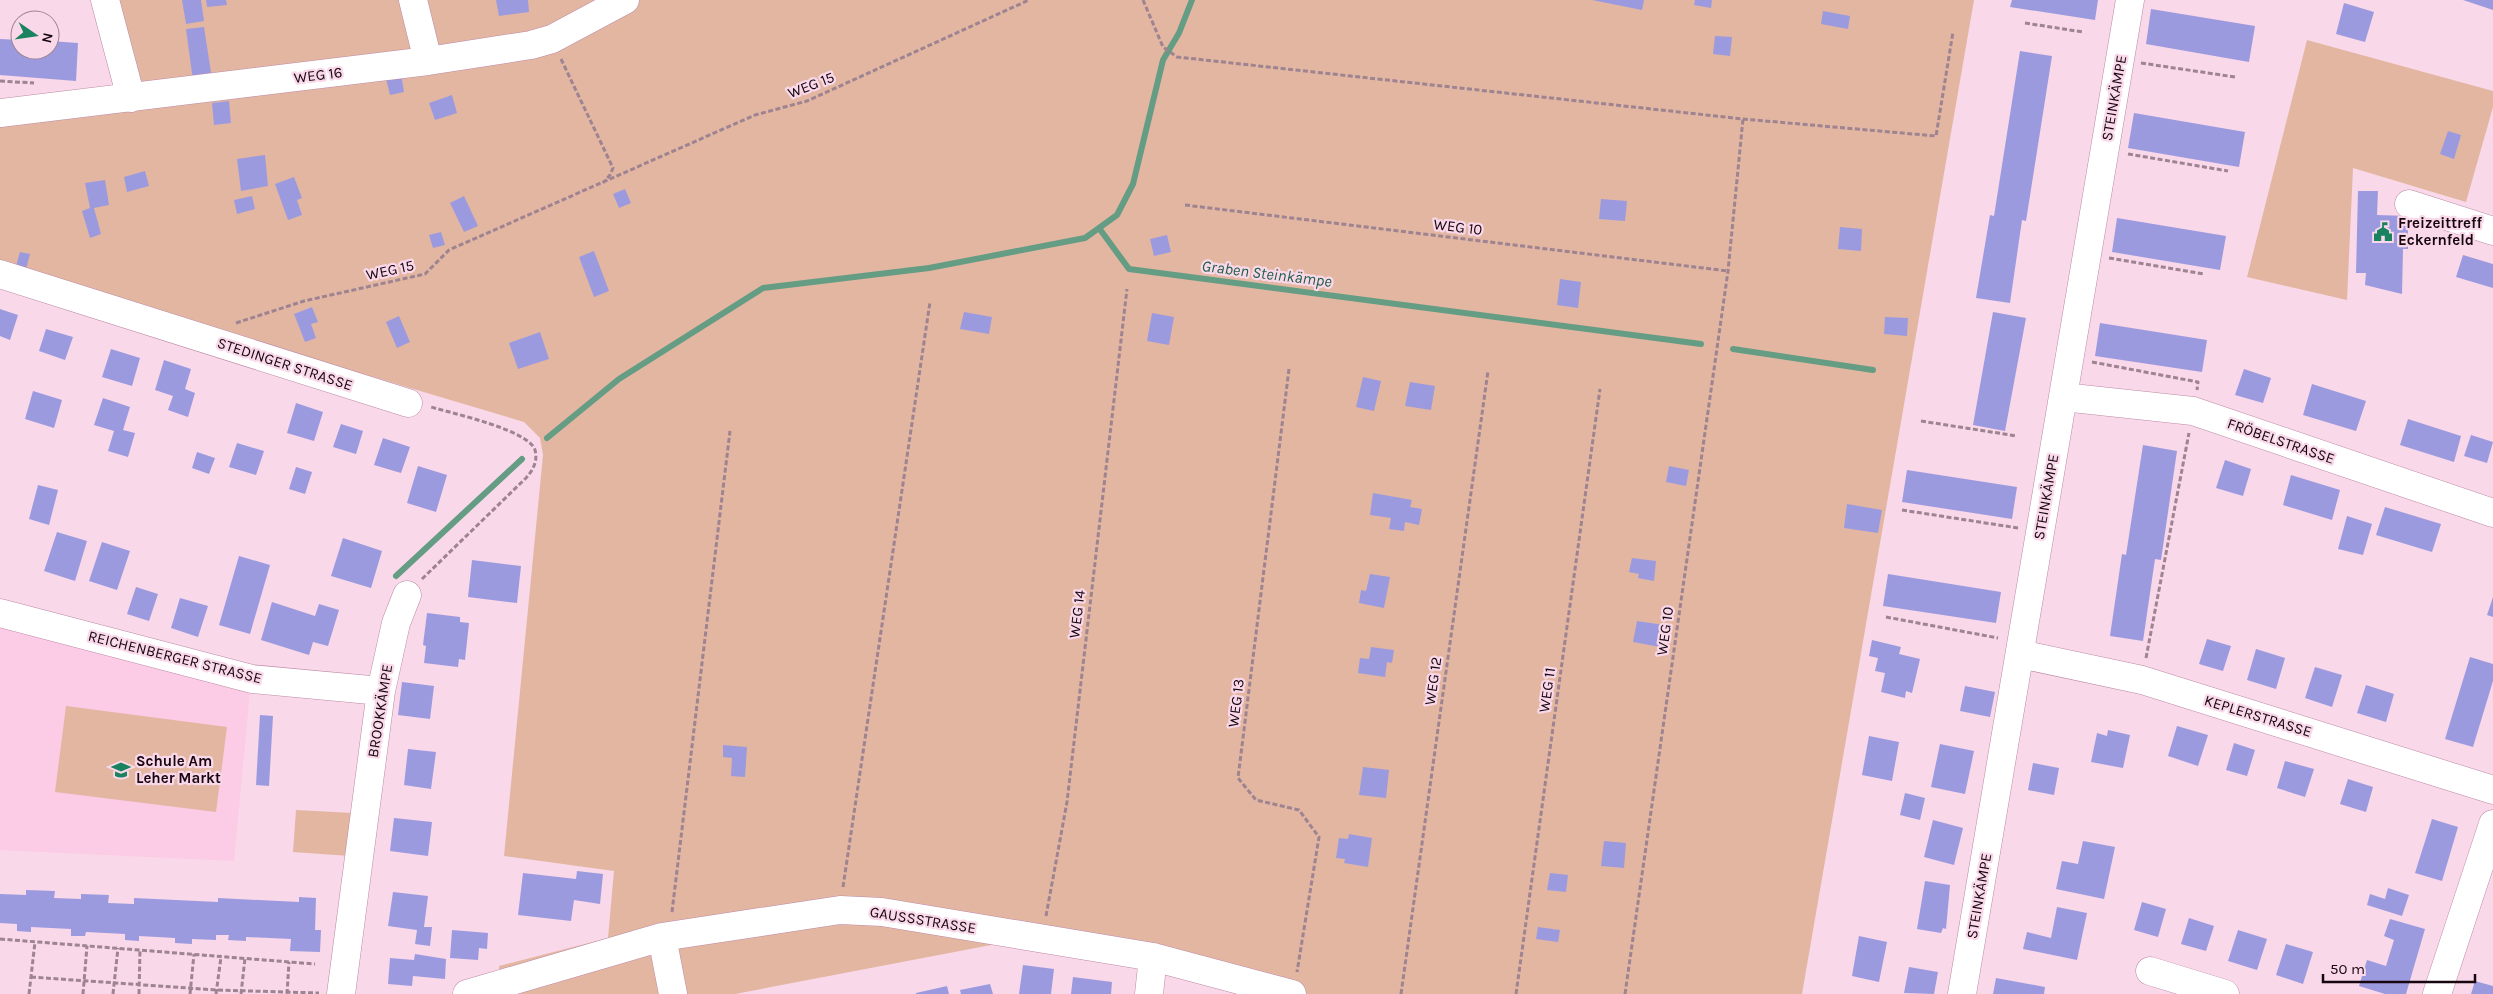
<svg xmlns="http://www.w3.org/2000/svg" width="2493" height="994" font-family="Karla,sans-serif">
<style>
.built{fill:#fccbe5}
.green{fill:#e3b6a2}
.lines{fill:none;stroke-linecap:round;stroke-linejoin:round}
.stream{stroke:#659c84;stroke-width:6}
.building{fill:#9c9adf}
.minor-casing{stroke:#bc8aa6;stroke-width:29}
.path{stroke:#9e8391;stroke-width:3;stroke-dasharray:5 2.5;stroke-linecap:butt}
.minor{stroke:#fff;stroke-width:28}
.labels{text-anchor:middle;stroke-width:4.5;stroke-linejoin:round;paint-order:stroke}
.street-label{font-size:15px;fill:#170610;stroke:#f9d8e9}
.poi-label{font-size:15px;font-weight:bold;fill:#170610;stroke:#f9d8e9;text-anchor:start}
.water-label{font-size:16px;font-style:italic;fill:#1c5d45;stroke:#f9d8e9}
</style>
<rect width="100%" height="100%" fill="#f9d8e9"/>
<path class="built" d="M0 627 250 690 234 861 0 850Z"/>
<path class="green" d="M110 0H1974L1802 994H1262L1012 941 735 994H500L499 966 608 938 614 871 504 856 543 455 540 438 524 422 0 266V123L138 107Z
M2307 40 2493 91V107L2466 202 2353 168 2347 300 2247 277Z
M66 706 227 727 216 812 55 792Z
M296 810 353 813 350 856 293 852Z"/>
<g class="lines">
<path class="stream" d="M1192 0 1179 33 1163 60 1133 184 1117 215 1099 228 1129 269 1701 344
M1733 349 1873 370
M547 438 619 379 763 288 929 268 1085 238 1099 228
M396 576 522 459"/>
</g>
<path class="building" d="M182 0H201L204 21 186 24Z
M206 0H226L227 5 207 7Z
M496 0H528L529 12 499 16Z
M1592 0H1644L1642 10Z
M1695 0H1712L1711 8 1694 5Z
M2012 0H2098L2095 20 2010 7Z
M2463 0H2493V10Z
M2344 3 2374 12 2365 42 2336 34Z
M2151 9 2255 26 2249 62 2146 44Z
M1823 11 1850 16 1848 29 1821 24Z
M204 27 212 79 193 81 186 29Z
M1715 36 1732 37 1730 56 1713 54Z
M0 39 20 40V50H50V41L78 43 76 81 0 75Z
M2020 51 2052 56 2026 221 2022 220 2010 303 1976 298 1990 215 1994 216Z
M401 73 404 92 390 95 385 75Z
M452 95 457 113 435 120 429 103Z
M229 101 231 123 214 125 212 103Z
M2134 113 2245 132 2239 167 2128 148Z
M2448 131 2461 135 2454 159 2440 154Z
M265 155 268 186 241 191 237 159Z
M145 171 149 186 127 192 124 177Z
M294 177 302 198 297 200 302 215 288 220 275 184Z
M105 180 109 205 94 208 101 234 90 238 82 211 90 208 85 183Z
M625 189 631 203 619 208 613 194Z
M2358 191H2378L2377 215 2408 216V249H2403L2402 294 2365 285 2366 273H2356Z
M252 196 255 209 237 214 234 200Z
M464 196 478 226 464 232 450 203Z
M1601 199 1627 201 1625 221 1599 219Z
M2117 218 2226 236 2220 270 2112 252Z
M1840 227 1862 229 1861 251 1838 249Z
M441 232 445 245 433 248 429 235Z
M1167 235 1171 252 1154 256 1150 239Z
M594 251 609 291 594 297 579 257Z
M20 252 30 254 26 269 16 266Z
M2463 255 2493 264V288L2456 277Z
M1560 279 1581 282 1578 308 1557 305Z
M312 307 318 322 311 324 316 338 305 342 294 314Z
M0 309 18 315 10 340 0 336Z
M964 312 992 317 989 334 960 329Z
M1993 312 2026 318 2005 431 1973 425Z
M1152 313 1174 317 1169 345 1147 341Z
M399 316 410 342 397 348 386 322Z
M1885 317 1908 318 1907 336 1884 334Z
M2100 323 2207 340 2202 372 2095 356Z
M46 329 73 337 65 360 39 351Z
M540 332 549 359 518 369 509 343Z
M111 349 140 358 132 386 102 377Z
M164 360 191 369 185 389 195 393 188 417 168 410 173 396 155 390Z
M2244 369 2271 378 2263 403 2235 395Z
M1363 377 1381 381 1374 411 1356 407Z
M1410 382 1435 386 1431 410 1405 406Z
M2312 384 2366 401 2356 431 2303 415Z
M33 391 62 400 54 428 25 419Z
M103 398 130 407 123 430 135 433 128 457 108 451 114 431 94 425Z
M296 403 323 412 314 441 287 433Z
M2408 419 2461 436 2454 462 2400 445Z
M341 424 363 431 356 454 333 447Z
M2471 435 2493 442 2487 463 2464 456Z
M383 438 410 447 401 473 374 465Z
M237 443 264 451 256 475 229 467Z
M2143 445 2177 451 2161 560 2155 559 2143 641 2110 636 2122 554 2126 555Z
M197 452 215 458 209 474 192 468Z
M2225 460 2251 469 2243 496 2216 488Z
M418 466 447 475 436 512 407 503Z
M1669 466 1689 470 1686 486 1666 482Z
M296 467 312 472 305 494 289 489Z
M1907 470 2017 487 2012 519 1902 502Z
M2291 475 2340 490 2332 520 2283 505Z
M38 485 58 490 49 525 29 519Z
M1373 493 1412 500 1410 507 1422 509 1419 525 1405 522 1404 531 1389 529 1391 518 1370 515Z
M1847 504 1882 510 1878 533 1844 528Z
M2385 507 2441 524 2432 552 2376 535Z
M2347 516 2372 524 2363 555 2338 549Z
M57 532 87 541 75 581 44 571Z
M343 538 382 551 371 588 331 576Z
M102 542 130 551 117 590 89 581Z
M239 556 270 565 250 634 219 625Z
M1632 558 1656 561 1654 581 1638 578 1639 574 1629 572Z
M472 560 521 566 517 603 468 597Z
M1370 574 1390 577 1384 608 1359 603 1361 590 1366 591Z
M1888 574 2001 592 1996 623 1883 606Z
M136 587 158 594 149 621 127 614Z
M2493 597V617L2487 615Z
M180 598 208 606 198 637 171 628Z
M272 602 315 616 319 604 339 610 328 646 313 642 309 655 261 640Z
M427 613 460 617V622L469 623 465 660 459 659 458 667 424 663 426 646 423 645Z
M1637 621 1664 625 1660 647 1633 642Z
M2207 639 2231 646 2223 671 2199 664Z
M1872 640 1901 647 1899 654 1920 659 1912 693 1906 691 1905 698 1881 692 1885 673 1875 671 1878 658 1869 656Z
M1371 647 1394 650 1392 663 1387 662 1385 677 1358 673 1360 658 1369 659Z
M2256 649 2285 658 2276 689 2247 680Z
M2470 657 2493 664V681L2473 747 2445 739Z
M2315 667 2342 675 2332 707 2305 698Z
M402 682 434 686 430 719 398 715Z
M2366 685 2394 694 2386 722 2357 713Z
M1965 686 1995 692 1990 717 1960 711Z
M260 715 273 716 269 786 256 785Z
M2177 726 2208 735 2198 766 2168 756Z
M2108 730 2130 735 2123 768 2091 762 2097 733 2107 736Z
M1869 736 1899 742 1892 781 1862 775Z
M2234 743 2255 750 2247 776 2226 770Z
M1940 744 1974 751 1965 794 1931 787Z
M723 745 747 747 745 777 731 776 732 758 723 757Z
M408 749 436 752 431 789 404 785Z
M2285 761 2314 769 2305 797 2277 788Z
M2033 763 2059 768 2054 795 2028 790Z
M1363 767 1389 770 1386 798 1359 795Z
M2348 779 2373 787 2366 812 2340 804Z
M1905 793 1925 798 1920 820 1900 815Z
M394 818 432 822 428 856 390 851Z
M2432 819 2458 827 2442 881 2415 873Z
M1933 820 1963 828 1954 865 1924 857Z
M1349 834 1372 838 1368 867 1344 863 1345 859 1336 858 1339 838 1348 839Z
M1604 841 1626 843 1624 868 1601 866Z
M2083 841 2115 847 2104 899 2056 889 2062 861 2078 864Z
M577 871 603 874 600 904 574 900 571 921 518 915 523 873 576 879Z
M1550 873 1568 875 1566 892 1547 890Z
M1925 881 1950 885 1946 929 1943 928 1941 933 1917 929Z
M2388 888 2409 895 2402 916 2367 905 2370 894 2385 899Z
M26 890 55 891 54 898 81 899V894L109 895 108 903 134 904V898L218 902V898L299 902V897L316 898 315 930H321L320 952 290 951 291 939 246 937V941L228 940 229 935H216V940L192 939V944L175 943V938L139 936V941L125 940V934L86 932 85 936H71V929L31 927V932L17 931V924L0 923V894L26 895Z
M393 892 428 896 424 927H432L430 946 415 944 417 930 388 926Z
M2142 902 2166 909 2158 937 2134 930Z
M2057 907 2087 913 2077 960 2023 949 2027 932 2051 938Z
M2189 918 2214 926 2206 951 2181 944Z
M2390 919 2425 929 2406 994H2385L2359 986 2367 960 2386 966 2394 940 2384 936Z
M1538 927 1560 930 1558 942 1536 939Z
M452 930 488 933 487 949 479 948 478 960 450 958Z
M2238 930 2267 939 2257 970 2228 961Z
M1859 936 1887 942 1879 982 1852 976Z
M2286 944 2313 952 2303 984 2276 975Z
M415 954 446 959 445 979 413 976 412 986 388 984 390 958 414 960Z
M1023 965 1054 969 1051 994H1019Z
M1909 967 1938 972 1934 994 1904 993Z
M1073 977 1112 982 1111 994H1071Z
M1996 978 2045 987 2044 994H1993Z
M2475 981 2493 986V994H2471Z
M990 984 993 994H961L960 990Z
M947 986 949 994H916V993Z"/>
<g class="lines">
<g class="minor-casing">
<path id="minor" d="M105 0 131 98
M413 0 428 61
M0 113 428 61 531 45 552 39 625 0
M2409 204 2493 231
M0 274 408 403
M2063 397 2193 411 2493 513
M0 613 252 679 381 691
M2020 654 2142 680 2493 790
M662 937 673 994
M2150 971 2225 994
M341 994 381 691 396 623 407 595
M467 994 662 937 840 910 882 912 1153 957 1292 994
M1149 994 1153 957
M1962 994 2130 0
M2437 994 2493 824"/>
</g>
<path class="path" d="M1143 0 1163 47 1177 57 1743 119 1936 136 1953 32
M2025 23 2083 32
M561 59 613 168 610 175 603 183
M2141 63 2235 77
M0 81 34 83
M2128 154 2228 171
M1185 205 1728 271
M2109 258 2204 274
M236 323 304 301 425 274 449 250 755 115 807 101 1029 0
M2092 362 2198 382 2197 390
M1289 369 1238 778 1256 800 1299 810 1319 837 1297 972
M1921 421 2017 436
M1902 510 2018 528
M422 579 526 478C533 470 538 461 535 450 529 430 451 413 431 407
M1886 617 1998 638
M2146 658 2189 433
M843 887 930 302
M672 912 730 431
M1046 916 1067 802 1127 289
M0 939 315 964
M31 977 216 990 319 993
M29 994 35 942
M83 994 87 946
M113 994 118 948
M139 994 140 950
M190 994 194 954
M216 994 221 957
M241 994 245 958
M287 994 289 962
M1401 994 1488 371
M1516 994 1600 389
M1625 994 1728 271 1743 119"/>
<use href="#minor" class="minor"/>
</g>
<defs>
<g id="civic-bare" transform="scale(1.5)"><path d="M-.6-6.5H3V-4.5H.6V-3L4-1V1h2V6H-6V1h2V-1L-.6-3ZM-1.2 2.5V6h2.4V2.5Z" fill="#198360" stroke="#f9d8e9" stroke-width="2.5" paint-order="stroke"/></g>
<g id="school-bare" transform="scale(1.5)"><path d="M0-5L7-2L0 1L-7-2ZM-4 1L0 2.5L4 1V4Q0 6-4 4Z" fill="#198360" stroke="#f9d8e9" stroke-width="2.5" paint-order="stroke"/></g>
</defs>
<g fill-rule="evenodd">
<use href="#civic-bare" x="2383" y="232"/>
<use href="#school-bare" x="121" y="770"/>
</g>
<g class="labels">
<g class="street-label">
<text transform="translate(318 75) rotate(-7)" y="5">WEG 16</text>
<text transform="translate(811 85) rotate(-21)" y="5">WEG 15</text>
<text transform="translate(2114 98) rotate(-80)" y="5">STEINKÄMPE</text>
<text transform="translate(1458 227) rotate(7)" y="5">WEG 10</text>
<text transform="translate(390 270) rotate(-12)" y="5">WEG 15</text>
<text transform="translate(285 364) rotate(18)" y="5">STEDINGER STRASSE</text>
<text transform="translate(2281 441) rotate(19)" y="5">FRÖBELSTRASSE</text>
<text transform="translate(2046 497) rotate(-80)" y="5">STEINKÄMPE</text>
<text transform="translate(1077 614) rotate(-83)" y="5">WEG 14</text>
<text transform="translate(1665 631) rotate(-82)" y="5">WEG 10</text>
<text transform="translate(175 657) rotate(14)" y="5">REICHENBERGER STRASSE</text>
<text transform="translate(1433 681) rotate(-82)" y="5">WEG 12</text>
<text transform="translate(1547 690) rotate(-82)" y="5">WEG 11</text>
<text transform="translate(1236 703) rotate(-83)" y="5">WEG 13</text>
<text transform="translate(380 711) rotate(-81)" y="5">BROOKKÄMPE</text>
<text transform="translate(2258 716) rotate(17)" y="5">KEPLERSTRASSE</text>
<text transform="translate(1979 896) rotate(-80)" y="5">STEINKÄMPE</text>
<text transform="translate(923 920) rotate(9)" y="5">GAUSSSTRASSE</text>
</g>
<g class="poi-label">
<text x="2398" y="228">Freizeittreff<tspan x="2398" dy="17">Eckernfeld</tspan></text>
<text x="136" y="766">Schule Am<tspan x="136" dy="17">Leher Markt</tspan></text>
</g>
<g class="water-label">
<text transform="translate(1267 273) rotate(7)" y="6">Graben Steinkämpe</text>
</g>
</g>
<g transform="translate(35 35) rotate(103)"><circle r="24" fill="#f9d8e9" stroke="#9f8492"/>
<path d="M0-4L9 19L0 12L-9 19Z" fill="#198360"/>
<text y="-8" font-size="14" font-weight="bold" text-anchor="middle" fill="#170610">N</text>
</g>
<path d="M2323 974v8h152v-8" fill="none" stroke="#170610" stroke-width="2.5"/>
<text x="2330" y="974" font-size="15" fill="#170610" stroke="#f9d8e9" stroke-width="4" paint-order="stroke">50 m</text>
</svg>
